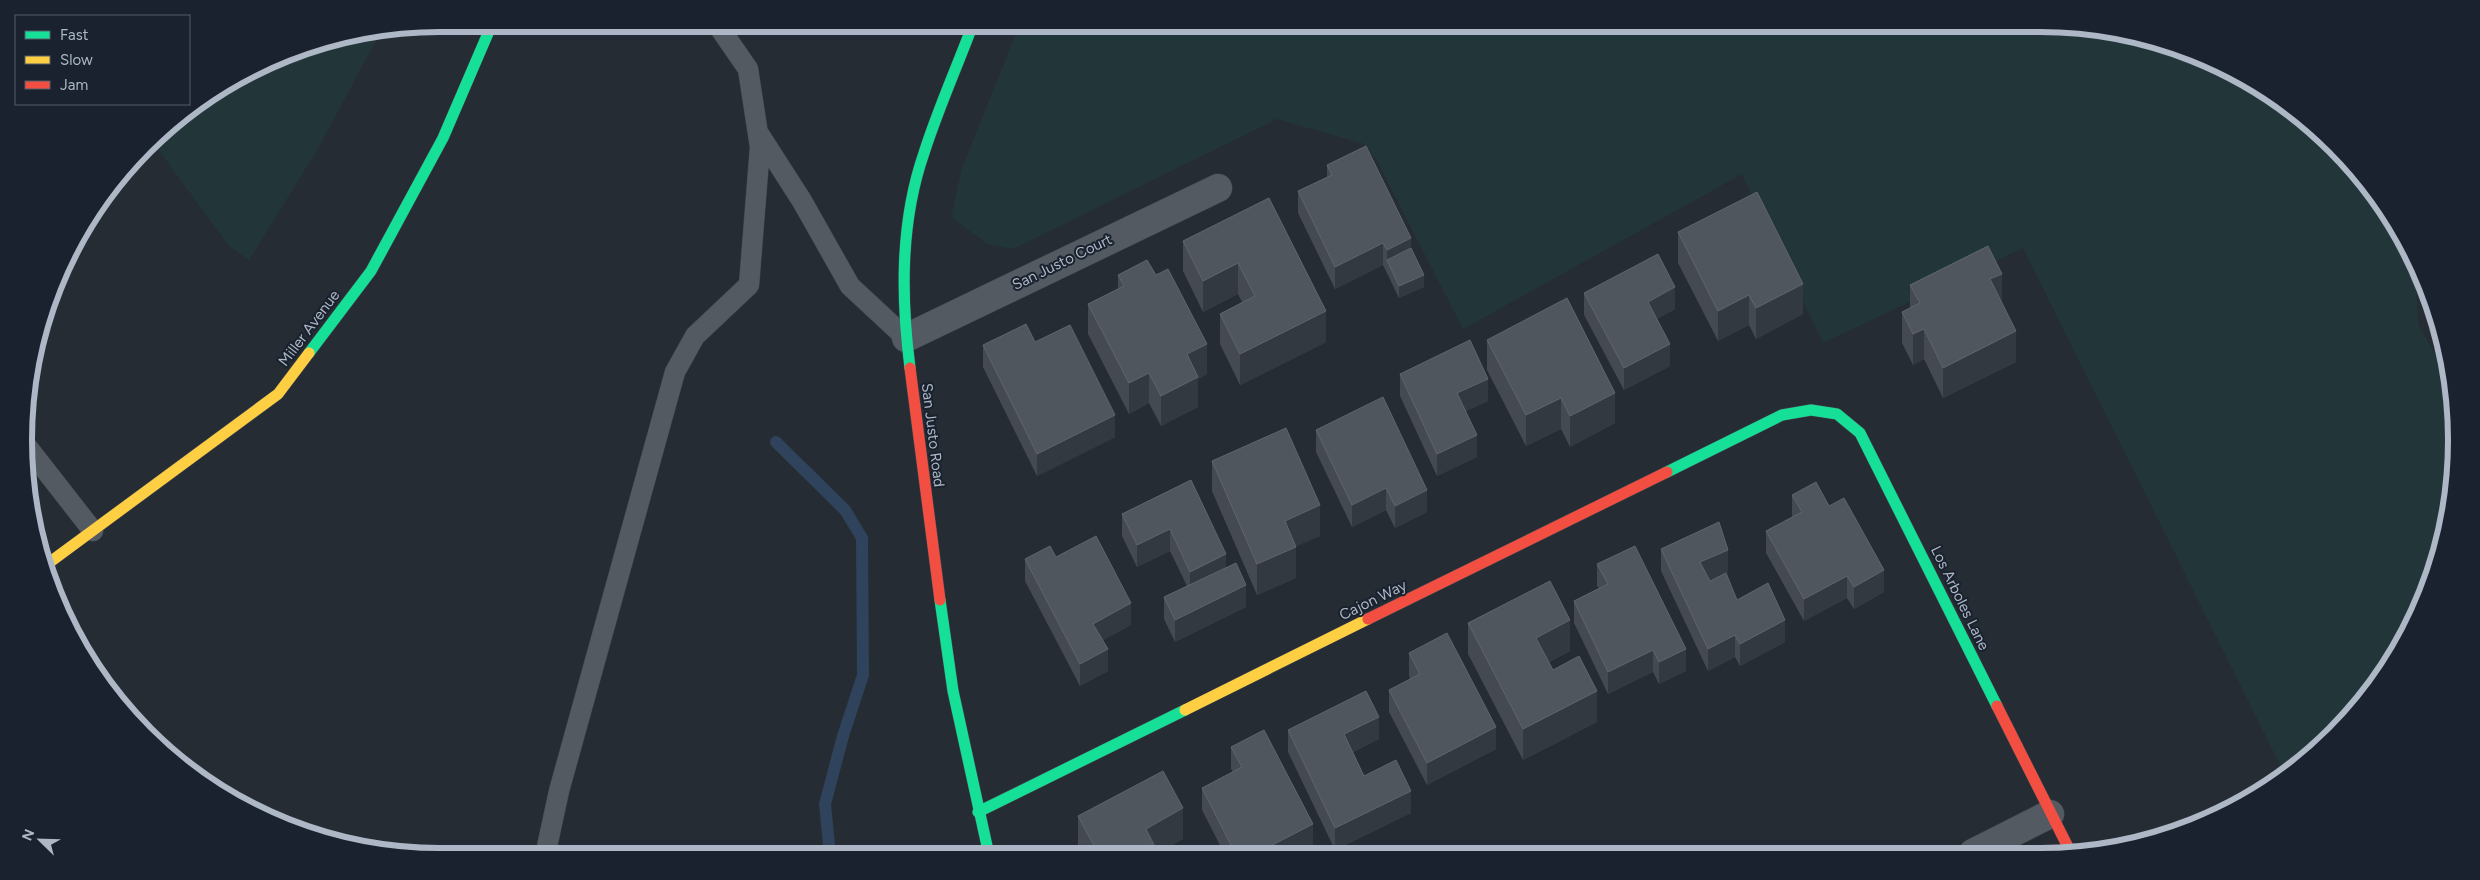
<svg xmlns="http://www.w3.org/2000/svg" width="2480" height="880" font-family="Figtree,sans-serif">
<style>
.green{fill:#223639}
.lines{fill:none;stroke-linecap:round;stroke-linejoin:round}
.stream{stroke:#2f435c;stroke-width:12}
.lane-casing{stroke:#43484e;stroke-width:21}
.street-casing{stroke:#43484e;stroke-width:29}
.fast-casing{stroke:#43484e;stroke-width:12}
.slow-casing{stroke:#43484e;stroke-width:12}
.jam-casing{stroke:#43484e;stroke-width:12}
.lane{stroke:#545a62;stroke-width:20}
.street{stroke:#545a62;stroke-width:28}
.fast{stroke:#16e098;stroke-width:11}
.slow{stroke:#ffcf43;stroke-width:11}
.jam{stroke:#f24e42;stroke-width:11}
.wall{fill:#454a52}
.shaded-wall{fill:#333940}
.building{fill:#50565e;stroke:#5f656e}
.labels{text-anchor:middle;stroke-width:4;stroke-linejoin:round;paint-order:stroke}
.street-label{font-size:15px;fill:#adb7c6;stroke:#19222e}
.rim{fill:none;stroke:#adb7c6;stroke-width:6}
</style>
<rect width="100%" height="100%" fill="#252c33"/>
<path class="green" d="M1020 24H2040L2147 38 2224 67 2293 110 2353 165 2400 232 2415 265 2418 324 2453 386 2455 467 2442 547 2400 648 2315 753 2284 773 2023 248 1823 343 1742 174 1463 329 1377 161 1364 144 1277 119 1013 249 987 244 951 217 962 168Z
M382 29 319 147 249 260 229 246 152 141 165 127 281 55 359 32Z"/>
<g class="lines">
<path class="stream" d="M776 442 845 510 862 538 863 675 843 736 825 804 830 855"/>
<g class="lane-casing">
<path id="lane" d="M759 134 802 201 850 286 906 338
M25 444 93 531
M545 856 559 791 675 372 695 336 749 285 760 147 748 69 719 27 713 24"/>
</g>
<g class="street-casing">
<path id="street" d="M906 338 1218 188
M1973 853 2050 814"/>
</g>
<g class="fast-casing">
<path id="fast" d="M309 353 371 271 443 138 492 24
M910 368C901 297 900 222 924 153 938 109 957 67 973 24
M1667 472 1782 415 1811 410 1837 414 1860 433 1997 706
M940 600 953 691 989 855
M978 812 1185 710"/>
</g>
<g class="slow-casing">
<path id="slow" d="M46 565 278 394 309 353
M1185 710 1368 619"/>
</g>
<g class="jam-casing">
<path id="jam" d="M910 368 940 600
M1368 619 1667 472
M1997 706 2071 853"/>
</g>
<use href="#lane" class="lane"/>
<use href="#street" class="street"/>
<use href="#fast" class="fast"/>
<use href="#slow" class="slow"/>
<use href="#jam" class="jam"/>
</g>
<path class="wall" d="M1327 165 1411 248 1424 287 1399 298 1383 265 1335 289 1298 213V191L1327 177Z
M1269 198 1326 342 1240 385 1220 344V314L1242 302 1238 294 1203 312 1183 271V241Z
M1678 232 1803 314 1756 339 1749 325 1718 341 1678 263Z
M1118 275 1207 374 1198 379V407L1161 426 1149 403 1129 414 1088 334V304L1118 289Z
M1910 285 2002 304 2016 362 1943 398 1924 359 1913 365 1902 343V312L1910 308Z
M1584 293 1675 309 1657 319 1670 366 1624 390 1584 315Z
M1487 340 1615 423 1570 447 1561 429 1526 446 1487 370Z
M1035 342 1115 437 1037 476 983 367V345Z
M1400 374 1488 401 1466 411 1477 457 1437 476 1400 396Z
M1316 430 1427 512 1395 528 1386 510 1352 527 1316 452Z
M1212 461 1320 536 1296 546V578L1257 595 1212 491Z
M1191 480 1226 568 1246 607 1175 642 1164 619V597L1187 586 1170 551 1137 567 1122 536V514Z
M1792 495 1829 506 1884 592 1854 609 1847 598 1804 621 1766 553V531L1792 517Z
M1661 549 1728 572 1709 580 1737 600 1785 642 1740 666 1735 657 1708 671 1661 571Z
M1056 557 1131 625 1103 640 1108 671 1080 686 1025 581V559Z
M1597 564 1686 671 1659 684 1653 672 1608 694 1574 623V601L1599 588 1597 586Z
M1468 623 1570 651 1549 662 1553 670 1597 722 1523 760 1468 654Z
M1409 653 1496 749 1427 785 1389 712V690L1410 679 1409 675Z
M1288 730 1379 739 1353 752 1364 776 1411 813 1335 850 1288 752Z
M1231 747 1313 846 1297 854 1225 855 1202 810V788L1233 772 1231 769Z
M1078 816 1183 839 1158 853 1159 855H1083L1078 847Z"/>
<path class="shaded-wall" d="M1411 238V260H1387V250Z
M1383 243V265L1335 289V267Z
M1238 263V294L1203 312V281Z
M2002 274V304L1990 279Z
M1424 275V287L1399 298V286Z
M1803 284V314L1756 339V308Z
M1675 287V309L1648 324V302Z
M1749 295V325L1718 341V311Z
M1326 311V342L1240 385V354Z
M1924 329V359L1913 365V334Z
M2016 331V362L1943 398V368Z
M1207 344V374L1198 379V407L1161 426V396L1187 354Z
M1670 344V366L1624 390V368Z
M1149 373V403L1129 414V383Z
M1488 379V401L1457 415V393Z
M1615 393V423L1570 447V416Z
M1561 398V429L1526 446V415Z
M1115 415V437L1037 476V454Z
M1477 435V457L1437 476V454Z
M1386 488V510L1352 527V505Z
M1427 490V512L1395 528V506Z
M1320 505V536L1285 551V521Z
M1170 529V551L1137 567V545Z
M1296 547V578L1257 595V564Z
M1728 550V572L1700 584V562Z
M1226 554V576L1190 594V572Z
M1884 570V592L1854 609V587Z
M1847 576V598L1804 621V599Z
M1246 585V607L1175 642V620Z
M1131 603V625L1093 646V624Z
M1570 620V651L1536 668V638Z
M1785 620V642L1740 666V644Z
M1735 635V657L1708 671V649Z
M1108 649V671L1080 686V664Z
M1686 649V671L1659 684V662Z
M1653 650V672L1608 694V672Z
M1597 691V722L1523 760V729Z
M1379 717V739L1344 756V734Z
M1496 727V749L1427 785V763Z
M1411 791V813L1335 850V828Z
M1183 808V839L1154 855 1146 829Z
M1313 824V846L1297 854H1255Z"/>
<path class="building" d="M1366 146 1411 238 1387 250 1383 243 1335 267 1298 191 1332 175 1327 165Z
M1757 192 1803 284 1756 308 1749 295 1718 311 1678 232Z
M1269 198 1326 311 1240 354 1220 314 1255 296 1238 263 1203 281 1183 241Z
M1988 246 2002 274 1990 279 2016 331 1943 368 1924 329 1913 334 1902 312 1920 303 1910 285Z
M1411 248 1424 275 1399 286 1387 260Z
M1658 254 1675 287 1648 302 1670 344 1624 368 1584 293Z
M1147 260 1156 275 1168 269 1207 344 1187 354 1198 377 1161 396 1149 373 1129 383 1088 304 1124 286 1118 275Z
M1567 298 1615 393 1570 416 1561 398 1526 415 1487 340Z
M1026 324 1035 342 1070 325 1115 415 1037 454 983 345Z
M1470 340 1488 379 1457 393 1477 435 1437 454 1400 374Z
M1383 397 1427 490 1395 506 1386 488 1352 505 1316 430Z
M1286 428 1320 505 1285 521 1296 547 1257 564 1212 461Z
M1191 480 1226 554 1190 572 1170 529 1137 545 1122 514Z
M1816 482 1829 506 1844 498 1884 570 1854 587 1847 576 1804 599 1766 531 1802 512 1792 495Z
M1719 522 1728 550 1700 562 1710 581 1726 573 1737 600 1768 583 1785 620 1740 644 1735 635 1708 649 1661 549Z
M1096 536 1131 603 1093 624 1108 649 1080 664 1025 559 1050 546 1056 557Z
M1635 546 1686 649 1659 662 1653 650 1608 672 1574 601 1608 584 1597 564Z
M1236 563 1246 585 1175 620 1164 597Z
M1550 581 1570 620 1536 638 1553 670 1579 656 1597 691 1523 729 1468 623Z
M1447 633 1496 727 1427 763 1389 690 1420 674 1409 653Z
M1366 691 1379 717 1344 734 1364 776 1396 760 1411 791 1335 828 1288 730Z
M1264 730 1313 824 1255 854 1236 855 1202 788 1242 767 1231 747Z
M1163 771 1183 808 1146 829 1159 855H1099L1078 816Z
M1196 851 1198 855H1188Z"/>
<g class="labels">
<g class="street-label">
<text transform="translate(1062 262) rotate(-26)" y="5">San Justo Court</text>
<text transform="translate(309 328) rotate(-53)" y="5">Miller Avenue</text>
<text transform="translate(933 435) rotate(83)" y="5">San Justo Road</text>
<text transform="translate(1960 598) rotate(64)" y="5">Los Arboles Lane</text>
<text transform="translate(1373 600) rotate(-26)" y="5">Cajon Way</text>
</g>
</g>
<path d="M0 0H2480V880H0ZM440 32H2040A408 408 0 0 1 2448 440V440A408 408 0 0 1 2040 848H440A408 408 0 0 1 32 440V440A408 408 0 0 1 440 32Z" fill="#19222e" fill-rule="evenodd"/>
<path class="rim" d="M440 32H2040A408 408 0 0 1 2448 440V440A408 408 0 0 1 2040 848H440A408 408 0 0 1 32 440V440A408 408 0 0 1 440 32Z"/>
<rect x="15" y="15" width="175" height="90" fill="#19222e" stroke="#545e6b"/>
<rect x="25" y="31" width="25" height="8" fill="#16e098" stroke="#545e6b"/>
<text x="60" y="40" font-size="15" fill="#adb7c6">Fast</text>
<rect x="25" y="56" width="25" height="8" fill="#ffcf43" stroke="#545e6b"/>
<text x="60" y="65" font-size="15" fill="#adb7c6">Slow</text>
<rect x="25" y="81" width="25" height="8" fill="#f24e42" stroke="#545e6b"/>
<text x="60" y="90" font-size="15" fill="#adb7c6">Jam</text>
<g transform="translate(40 840) rotate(293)" stroke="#19222e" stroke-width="4" paint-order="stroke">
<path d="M0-4L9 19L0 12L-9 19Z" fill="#adb7c6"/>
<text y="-8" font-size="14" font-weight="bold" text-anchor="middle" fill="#adb7c6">N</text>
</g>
</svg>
